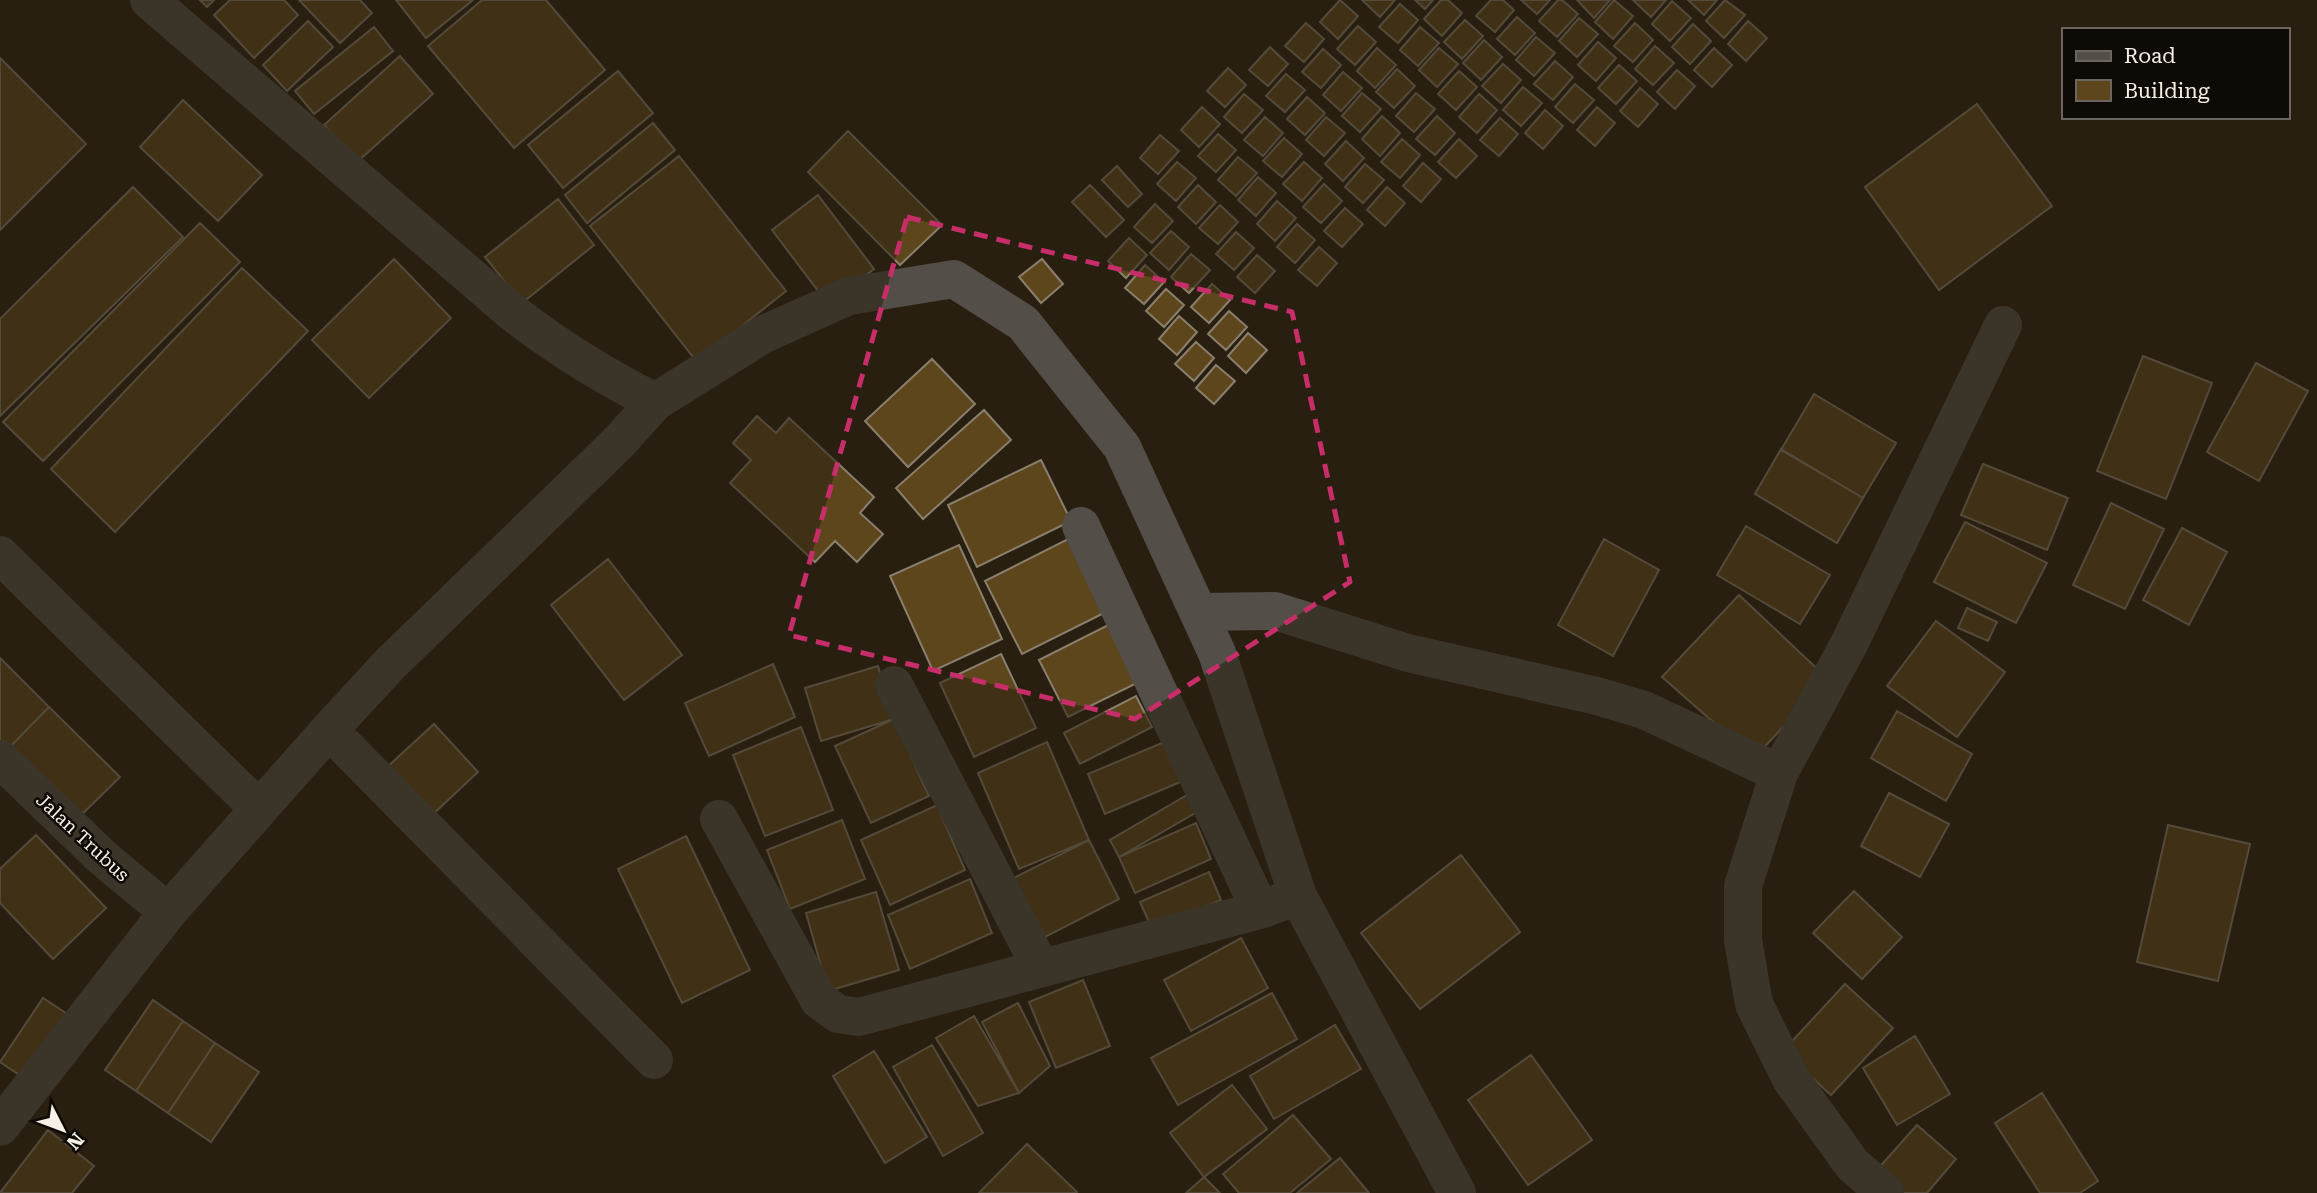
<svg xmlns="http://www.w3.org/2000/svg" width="2317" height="1193" font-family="'Roboto Serif',serif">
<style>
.building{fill:#5d451c;stroke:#8a7f6d;stroke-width:2}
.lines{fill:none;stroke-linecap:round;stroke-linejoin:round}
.street{stroke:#534e47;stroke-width:38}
.marked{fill:none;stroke:#c72e69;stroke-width:5;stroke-dasharray:14 9;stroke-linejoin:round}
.labels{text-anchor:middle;stroke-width:5;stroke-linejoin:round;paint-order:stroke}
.street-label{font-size:19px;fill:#f6efe6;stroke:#0e0a05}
</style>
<rect width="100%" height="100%" fill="#281f10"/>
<path class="building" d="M200 0H214L207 7Z
M230 0H284L298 15 254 58 214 15Z
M299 0H360L372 13 340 43Z
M396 0H473L426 38Z
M482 0H546L605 70 514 148 428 46Z
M1340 0 1358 16 1338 39 1320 22Z
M1362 0H1395L1380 17Z
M1415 0H1433L1425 9Z
M1441 0H1448L1462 13 1442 36 1424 19Z
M1491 0H1503L1514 10 1495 32 1476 16Z
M1521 0H1550L1537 14Z
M1558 0H1562L1578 14 1557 37 1539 21Z
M1577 0H1610L1594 18Z
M1614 0 1633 16 1613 39 1595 22Z
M1633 0H1666L1651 17Z
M1688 0H1717L1704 15Z
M1725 0 1745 15 1724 38 1706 21Z
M1672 1 1691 18 1670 41 1652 24Z
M1400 4 1418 20 1398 43 1379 27Z
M1517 17 1535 33 1515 55 1497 39Z
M1579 18 1598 34 1577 57 1559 41Z
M1465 20 1483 36 1462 59 1444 42Z
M308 21 333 47 287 91 263 65Z
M1748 21 1767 38 1746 61 1728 44Z
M1306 23 1324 39 1304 62 1285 46Z
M1635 23 1653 40 1633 62 1614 46Z
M1693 24 1711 41 1690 64 1672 47Z
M1358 26 1376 42 1355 65 1337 49Z
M374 27 393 51 314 114 295 91Z
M1420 27 1439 43 1418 66 1400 50Z
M1536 37 1555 53 1534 76 1516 60Z
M1484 40 1502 57 1481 80 1463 63Z
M1598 42 1616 58 1596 81 1578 65Z
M1655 46 1674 63 1653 85 1635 69Z
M1270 47 1288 64 1268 86 1249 70Z
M1377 48 1396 65 1375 88 1357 71Z
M1439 48 1458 64 1437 87 1419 70Z
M1714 48 1732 65 1712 87 1694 70Z
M1323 49 1341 65 1321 88 1302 72Z
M400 56 433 94 357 162 324 125Z
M0 58 86 144 0 230Z
M1555 61 1573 77 1553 100 1534 84Z
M1503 64 1521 80 1501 103 1482 86Z
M1619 65 1637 81 1616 104 1598 88Z
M1228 68 1246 85 1225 107 1207 91Z
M1397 69 1415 86 1394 108 1376 92Z
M1677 70 1695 86 1675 109 1657 92Z
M618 71 653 113 563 188 528 145Z
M1459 71 1477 87 1456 110 1438 94Z
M1343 72 1362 88 1341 111 1323 95Z
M1286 74 1305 90 1285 112 1266 96Z
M1575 84 1594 100 1573 123 1555 107Z
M1523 87 1542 103 1521 126 1503 110Z
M1640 88 1658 104 1638 127 1620 111Z
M1362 93 1381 109 1360 132 1342 116Z
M1416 93 1435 109 1414 132 1396 116Z
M1244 94 1263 110 1242 133 1224 117Z
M1479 94 1497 110 1477 133 1459 117Z
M1307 97 1325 113 1305 135 1287 119Z
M183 100 262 175 218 221 140 147Z
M1977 104 2052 206 1939 290 1865 187Z
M1202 107 1220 124 1199 147 1181 130Z
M1597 107 1615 123 1595 146 1577 130Z
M1545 110 1563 126 1543 149 1525 133Z
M1382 116 1400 133 1380 156 1362 139Z
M1437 116 1455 133 1435 155 1416 139Z
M1265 117 1283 133 1263 156 1244 140Z
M1326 117 1345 133 1324 156 1306 140Z
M1500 118 1518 134 1499 156 1480 140Z
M653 123 675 150 587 223 565 195Z
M848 131 942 225 900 265 808 172Z
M1218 134 1236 150 1216 172 1198 156Z
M1160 135 1179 151 1158 174 1140 158Z
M1284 138 1302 154 1282 177 1263 161Z
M1402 139 1420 155 1400 178 1381 162Z
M1459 139 1477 156 1456 178 1438 162Z
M1346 141 1364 158 1343 181 1325 164Z
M679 156 786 291 697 362 590 226Z
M1238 157 1257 173 1236 196 1218 180Z
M1177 162 1196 178 1176 201 1157 184Z
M1304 162 1322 178 1302 201 1283 184Z
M1423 163 1441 179 1421 202 1403 186Z
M1365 164 1384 180 1363 203 1345 187Z
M1117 166 1142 194 1128 207 1102 180Z
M1258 177 1276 193 1256 216 1238 200Z
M1324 184 1342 201 1321 223 1303 207Z
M1090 185 1124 220 1106 237 1072 202Z
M1198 185 1216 202 1196 224 1178 207Z
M133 187 183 237 0 416V319Z
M1387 187 1405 203 1385 226 1367 210Z
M818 195 874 269 828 304 772 230Z
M558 199 594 245 522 303 485 257Z
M1277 201 1296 218 1275 241 1257 224Z
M1155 204 1173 221 1152 243 1134 227Z
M1220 205 1238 222 1218 244 1199 228Z
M1345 208 1363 224 1342 247 1324 231Z
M200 223 240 262 43 461 3 422Z
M1297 224 1315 240 1295 263 1277 247Z
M1171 231 1189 247 1169 270 1150 253Z
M1236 232 1254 248 1234 270 1216 254Z
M1129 238 1147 255 1126 278 1108 261Z
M1319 247 1337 263 1317 286 1298 270Z
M1191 254 1210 270 1189 293 1171 277Z
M1257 255 1275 271 1255 293 1237 277Z
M394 259 451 318 369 398 312 340Z
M1042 259 1063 284 1041 303 1019 277Z
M1145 265 1164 282 1144 304 1125 288Z
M242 268 308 331 115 532 51 469Z
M1212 284 1230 300 1209 323 1191 307Z
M1166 289 1184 305 1164 327 1146 311Z
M1229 311 1247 327 1226 350 1208 334Z
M1179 316 1197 332 1177 355 1159 339Z
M1248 333 1267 350 1246 373 1228 356Z
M1196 342 1214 358 1194 381 1175 364Z
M2143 356 2212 383 2166 499 2097 471Z
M932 359 975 404 908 467 865 421Z
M2256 363 2308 391 2259 481 2207 452Z
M1216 365 1235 381 1214 404 1196 388Z
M1814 394 1896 443 1863 498 1781 450Z
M984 410 1011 440 923 519 896 488Z
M757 416 776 433 789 418 874 497 860 513 883 534 857 562 835 541 815 562 730 483 751 460 733 443Z
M1781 449 1863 498 1837 543 1755 494Z
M1041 460 1071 521 977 567 948 505Z
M1983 464 2068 498 2047 550 1961 515Z
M2111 503 2164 529 2125 609 2073 585Z
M1965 522 2047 563 2016 623 1934 582Z
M1746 526 1830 575 1800 624 1717 575Z
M2182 528 2227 552 2189 625 2143 600Z
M1076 535 1112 609 1022 654 985 581Z
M1604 539 1659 570 1613 656 1558 625Z
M959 545 1002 639 933 671 890 576Z
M608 559 682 655 624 700 551 605Z
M1739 595 1828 679 1754 758 1662 677Z
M1967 608 1997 622 1988 641 1958 628Z
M1118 620 1147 678 1068 717 1039 660Z
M1936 621 2005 672 1957 737 1887 686Z
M1001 654 1036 728 974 757 940 683Z
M0 658 49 707 3 754 0 751Z
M773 664 795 717 709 756 685 703Z
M878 666 894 719 821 741 805 688Z
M1136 696 1152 727 1080 764 1064 733Z
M49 707 120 777 73 823 3 754Z
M1897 711 1972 754 1946 801 1871 758Z
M894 719 929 796 871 823 835 746Z
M434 724 478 772 431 816 386 768Z
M801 727 833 810 765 836 733 755Z
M1169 740 1185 780 1105 814 1088 774Z
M1047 742 1089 840 1019 869 978 773Z
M1889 793 1949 824 1920 877 1861 846Z
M1187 795 1197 812 1119 857 1110 840Z
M937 805 965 870 890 905 861 840Z
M842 820 865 879 790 909 767 850Z
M1196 823 1211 859 1135 893 1119 857Z
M2168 825 2250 844 2218 981 2137 962Z
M36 835 106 908 53 959 0 903V869Z
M686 836 750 970 682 1003 618 869Z
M1089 840 1119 899 1045 937 1014 878Z
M1461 855 1520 932 1420 1009 1361 933Z
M1209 872 1221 900 1152 929 1140 902Z
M970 879 992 933 910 969 888 915Z
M1854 891 1902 937 1862 979 1813 933Z
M876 892 899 970 828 991 806 913Z
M1241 938 1268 988 1191 1031 1164 980Z
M1083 980 1110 1046 1056 1068 1029 1002Z
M1845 984 1893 1028 1831 1095 1783 1051Z
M1272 993 1297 1039 1178 1105 1151 1058Z
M43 998 69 1015 27 1080 0 1062Z
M153 1000 183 1021 136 1091 105 1070Z
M1018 1003 1050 1066 1019 1093 982 1022Z
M974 1016 1019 1093 978 1106 936 1038Z
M183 1021 215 1043 168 1113 136 1091Z
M1335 1025 1361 1069 1274 1119 1250 1076Z
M1915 1036 1950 1094 1897 1125 1863 1068Z
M215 1043 259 1072 211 1142 168 1113Z
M932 1045 983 1133 943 1156 893 1067Z
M874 1051 927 1137 885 1163 833 1076Z
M1531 1055 1592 1140 1528 1185 1468 1100Z
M1232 1085 1267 1129 1204 1177 1170 1133Z
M2042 1093 2098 1181 2080 1193H2040L1995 1123Z
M1293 1115 1331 1159 1290 1193H1239L1223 1174Z
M1917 1125 1956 1159 1927 1193H1901L1876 1171Z
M48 1130 94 1166 72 1193H0Z
M1027 1144 1077 1192 1076 1193H979Z
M1340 1158 1369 1193H1297Z
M1204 1177 1220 1193H1186Z"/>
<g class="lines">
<path class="street" d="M149 0 512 312C558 348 604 376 655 402L762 335 849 296 954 279 1023 323 1122 447 1217 653 1298 896 1457 1193
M1081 526 1260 910
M0 555 258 808
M1198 612 1275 611 1408 653 1597 696 1644 710 1779 773
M894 685 1041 968
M329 730 654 1060
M0 759 103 858 168 912
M719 819 819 1000 838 1014 859 1017 1260 910 1298 896
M0 1127 168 912 329 730 390 664 618 443 655 402
M1885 1193 1852 1164 1791 1079 1754 1004 1743 940V886L1779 773 1849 644 2003 325"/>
</g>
<path d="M0 0H2317V1193H0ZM907 217 1292 312 1350 582 1135 719 789 635Z" fill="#281f10" fill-opacity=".55" fill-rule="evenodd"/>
<path class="marked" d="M907 217 1292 312 1350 582 1135 719 789 635Z"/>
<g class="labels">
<g class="street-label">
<text transform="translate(83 837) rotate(43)" y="7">Jalan Trubus</text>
</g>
</g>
<rect x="2062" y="28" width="228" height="91" fill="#0e0a05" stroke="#6b665f" stroke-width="2"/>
<rect x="2076" y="51" width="35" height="10" fill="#534e47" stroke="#6b665f" stroke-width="2"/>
<text x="2124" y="63" font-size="21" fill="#f6efe6">Road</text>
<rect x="2076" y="80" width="35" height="21" fill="#5d451c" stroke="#6b665f" stroke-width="2"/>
<text x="2124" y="98" font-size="21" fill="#f6efe6">Building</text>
<g transform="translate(63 1130) rotate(132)" stroke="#0e0a05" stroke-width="5" paint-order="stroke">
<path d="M0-5L12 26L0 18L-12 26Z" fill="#f6efe6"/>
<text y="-10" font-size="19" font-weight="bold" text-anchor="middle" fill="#f6efe6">N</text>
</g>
</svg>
